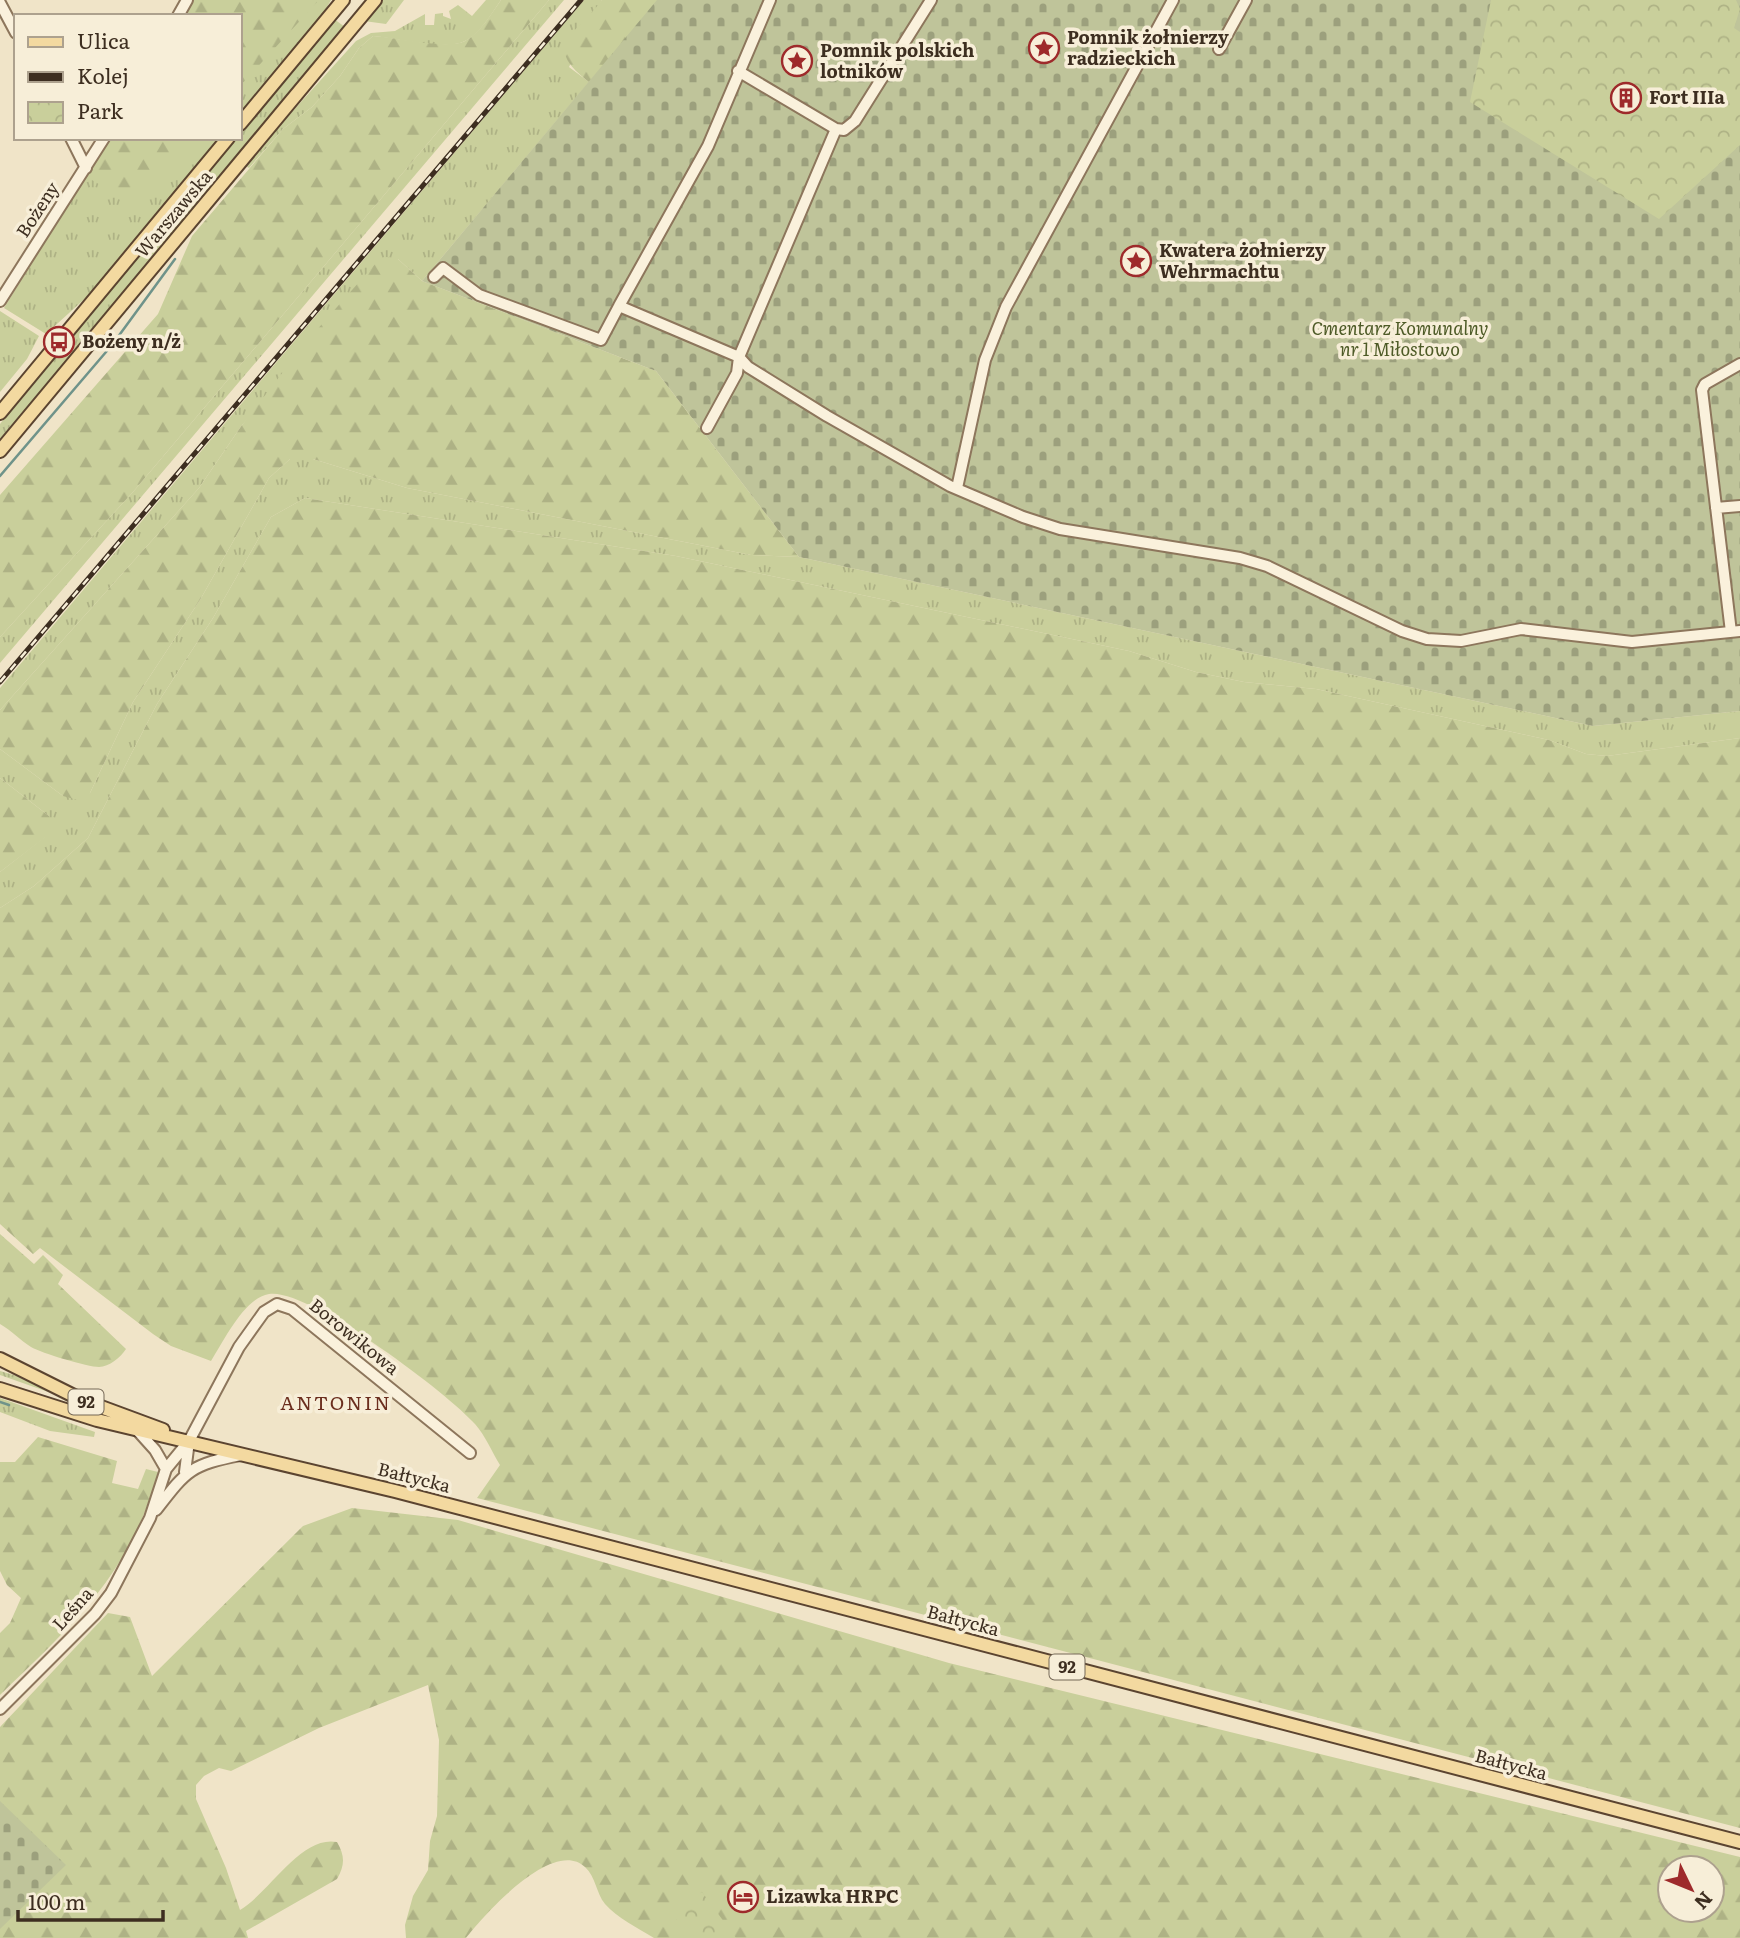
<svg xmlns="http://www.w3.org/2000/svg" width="1740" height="1938" font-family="Literata,serif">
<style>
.grass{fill:url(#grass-tufts)}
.forest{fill:url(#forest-firs);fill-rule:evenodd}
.cemetery{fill:url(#cemetery-stones)}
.park{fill:url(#park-crowns)}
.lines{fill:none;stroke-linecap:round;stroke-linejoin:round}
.stream{stroke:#6f938a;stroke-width:2.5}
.minor-casing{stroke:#8d765c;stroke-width:14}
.major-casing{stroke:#5b4430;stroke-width:16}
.minor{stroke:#faf1dc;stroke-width:10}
.major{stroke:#f3d9a0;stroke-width:12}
.rail-casing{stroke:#3d2e20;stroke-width:5}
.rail{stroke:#f7eed8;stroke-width:2.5;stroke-dasharray:8;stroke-linecap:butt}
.labels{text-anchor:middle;stroke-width:7;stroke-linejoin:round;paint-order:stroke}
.shield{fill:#f7eed8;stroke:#756857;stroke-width:2}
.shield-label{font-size:16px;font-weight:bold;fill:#3d2e20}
.poi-label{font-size:18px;font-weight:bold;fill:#3d2e20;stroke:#f7eed8;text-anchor:start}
.street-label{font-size:18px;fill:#3d2e20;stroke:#f7eed8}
.park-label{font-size:18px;font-style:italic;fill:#4d5a26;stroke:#f7eed8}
.neighbourhood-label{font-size:19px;letter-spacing:2px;fill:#6b2e1e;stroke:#f7eed8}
</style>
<defs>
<pattern id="grass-tufts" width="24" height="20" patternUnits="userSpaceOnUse" patternTransform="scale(1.75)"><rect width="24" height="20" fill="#c9cf9b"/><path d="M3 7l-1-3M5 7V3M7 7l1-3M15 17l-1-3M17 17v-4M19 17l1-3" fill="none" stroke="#aeb285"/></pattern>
<pattern id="forest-firs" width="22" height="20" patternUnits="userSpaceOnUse" patternTransform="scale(1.75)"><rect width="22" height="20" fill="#c9cf9b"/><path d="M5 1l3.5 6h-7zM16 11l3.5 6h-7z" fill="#aeb285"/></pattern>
<pattern id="cemetery-stones" width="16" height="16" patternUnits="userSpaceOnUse" patternTransform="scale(1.75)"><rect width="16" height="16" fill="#bfc49a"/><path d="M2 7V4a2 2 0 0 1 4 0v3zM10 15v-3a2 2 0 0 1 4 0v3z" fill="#9ca07d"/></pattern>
<pattern id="park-crowns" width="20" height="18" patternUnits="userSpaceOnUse" patternTransform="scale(1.75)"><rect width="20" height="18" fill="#c9cf9b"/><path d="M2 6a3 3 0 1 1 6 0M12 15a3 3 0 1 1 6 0" fill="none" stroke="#aeb285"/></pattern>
</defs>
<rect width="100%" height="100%" fill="#f0e4c8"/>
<path class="grass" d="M194 0H331L320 19 240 116V16H184Z
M381 0H404L386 24 364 21Z
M486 0H501C491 14 478 38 460 43 439 49 396 38 373 36L359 48 340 76 312 107 283 129 249 168 244 165 356 41 371 33 395 31 425 14V25H434L435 14 443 13V16L451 19 449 11 458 5 472 16Z
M549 0H564L0 663V637L133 492Z
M584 0H602L569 67 589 82 422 281 398 259 242 425 199 488 0 710V688Z
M334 19 345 27 0 440V424L235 138H240V132Z
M109 138H221L91 293 46 334 4 308Z
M0 311 39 336 27 359 0 392Z
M290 459H313L407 488 751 555 799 557 1593 726 1740 711V738L1607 756 1586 754 1549 740 1316 689 1244 682 1196 672 1129 651 676 556 305 498 271 517 213 618 157 704 88 838 34 886 0 908V872L46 836 49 816 0 778V749L63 796 90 793 133 702 200 600 269 478Z
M0 1371 24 1378 54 1394 0 1375Z
M0 1398 95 1432 94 1437 50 1431 0 1412Z"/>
<path class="forest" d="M196 0H319L240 86V16H187Z
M501 0H549L133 492 0 637V495L158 314 192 236 283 129 312 107 340 76 359 48 373 36C394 37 448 50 465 41 481 32 491 14 501 0Z
M602 0H661L589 82C540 45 576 35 602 0Z
M113 138H198L135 202 118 196 89 178Z
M387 257 398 259 422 281 656 371 799 557 751 555 407 488 313 459H290L269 478 200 600 133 702 90 793 81 801 63 796 0 749V710L199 488 242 425 307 341 375 264Z
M305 498 676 556 1129 651 1196 672 1244 682 1316 689 1549 740 1586 754 1607 756 1740 738V1828L477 1498 500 1465C492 1452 485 1435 475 1424 448 1393 307 1287 269 1294 244 1298 224 1341 211 1361L171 1346 153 1334 40 1248 33 1254 0 1224V908L34 886 88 838 157 704 213 618 271 517Z
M0 778 49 816 53 826 47 836 0 872Z
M0 1234 34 1264 43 1255 63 1275 58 1284 126 1349C121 1357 109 1367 99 1367 88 1367 41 1353 31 1347 20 1340 12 1331 0 1324Z
M38 1437 117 1461 112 1483 138 1489 146 1469 158 1472C130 1575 73 1624 0 1695V1633L10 1623 21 1598 7 1585 0 1571V1462H15Z
M352 1508 458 1520 949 1663 1740 1857V1938H654C638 1928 617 1918 605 1904 596 1893 596 1877 585 1867 553 1837 484 1915 466 1938H406L405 1925 413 1896 428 1870 430 1841 437 1816 439 1740 428 1685 319 1728 231 1771 219 1768 204 1776 196 1785V1799L226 1868 240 1910C270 1892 301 1835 337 1842 345 1856 345 1865 337 1879L246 1931 248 1938H0V1727L108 1613 130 1617 152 1676 303 1526ZM1670 1868H1712V1910H1670Z"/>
<path class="cemetery" d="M657 0H1740V711L1593 726 799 557 656 371 422 281Z
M0 1801 66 1865 0 1929Z"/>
<path class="park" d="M1491 0H1736L1740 9 1734 28 1740 32V145L1659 219 1470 102Z
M702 1892 736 1938H691L671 1913Z"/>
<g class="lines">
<path class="stream" d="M0 476 112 345 175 259
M0 1402 9 1405"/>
<g class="minor-casing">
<path id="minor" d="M770 0 708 146 619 306 739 357 748 367 827 416 950 486 1023 517 1060 529 1240 558 1267 566 1402 631 1427 639 1461 641 1521 629 1632 642 1740 631
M0 3 16 33
M178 16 187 0
M1219 49 1246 0
M738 71 836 129 844 130 855 121 931 0
M71 138 86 168
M434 277 443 268 479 295 601 340 619 306
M0 301 104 138
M707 428 737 373 739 357 836 129
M957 488 985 360 1006 307 1173 0
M1716 508 1740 506
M1731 632 1702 390 1705 384 1740 364
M137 1430 155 1450 166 1469
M185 1472 189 1441
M156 1510C187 1470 190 1465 241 1455
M0 1709 95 1614 111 1593 150 1518 166 1469 189 1441 239 1347 264 1312 277 1304 292 1309 470 1453"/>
</g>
<g class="major-casing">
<path id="major" d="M240 124 343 0
M0 413 228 138
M0 451 375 0
M0 1359 82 1400 163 1430
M0 1389 97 1420 395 1491 1740 1842"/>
</g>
<use href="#minor" class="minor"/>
<use href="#major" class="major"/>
<g class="rail-casing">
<path id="rail" d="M0 682 581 0"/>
</g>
<use href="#rail" class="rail"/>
</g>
<defs>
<g id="sight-ring" transform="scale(1.575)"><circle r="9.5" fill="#f7eed8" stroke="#9e2a2b" stroke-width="1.5"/><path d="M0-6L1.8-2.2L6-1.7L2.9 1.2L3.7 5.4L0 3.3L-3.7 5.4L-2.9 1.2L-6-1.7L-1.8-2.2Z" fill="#9e2a2b"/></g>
<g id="building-ring" transform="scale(1.575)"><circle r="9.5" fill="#f7eed8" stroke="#9e2a2b" stroke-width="1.5"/><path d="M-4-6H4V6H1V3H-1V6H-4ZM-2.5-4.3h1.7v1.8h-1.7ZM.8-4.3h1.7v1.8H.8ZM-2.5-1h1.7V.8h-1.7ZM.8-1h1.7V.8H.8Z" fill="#9e2a2b"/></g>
<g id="bus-ring" transform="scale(1.575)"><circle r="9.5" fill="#f7eed8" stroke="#9e2a2b" stroke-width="1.5"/><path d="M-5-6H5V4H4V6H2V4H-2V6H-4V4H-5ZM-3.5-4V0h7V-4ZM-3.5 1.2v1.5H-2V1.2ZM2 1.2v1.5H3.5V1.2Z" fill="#9e2a2b"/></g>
<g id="hotel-ring" transform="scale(1.575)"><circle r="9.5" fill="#f7eed8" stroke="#9e2a2b" stroke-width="1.5"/><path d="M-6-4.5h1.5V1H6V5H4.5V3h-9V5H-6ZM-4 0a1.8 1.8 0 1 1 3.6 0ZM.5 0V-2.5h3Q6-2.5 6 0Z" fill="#9e2a2b"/></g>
</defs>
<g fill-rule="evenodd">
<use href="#sight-ring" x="1044" y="48"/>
<use href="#sight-ring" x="797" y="61"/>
<use href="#building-ring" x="1626" y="98"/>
<use href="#sight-ring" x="1136" y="261"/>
<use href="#bus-ring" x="59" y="342"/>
<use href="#hotel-ring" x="743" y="1897"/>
</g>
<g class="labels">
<g class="shield">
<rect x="68.5" y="1389.5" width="35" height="25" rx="5"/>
<rect x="1049.5" y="1654.5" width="35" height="25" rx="5"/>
</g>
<g class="shield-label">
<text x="86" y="1408">92</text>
<text x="1067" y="1673">92</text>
</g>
<g class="poi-label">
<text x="1067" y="44">Pomnik żołnierzy<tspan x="1067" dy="21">radzieckich</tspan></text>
<text x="820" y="57">Pomnik polskich<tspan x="820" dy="21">lotników</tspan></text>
<text x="1649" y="104">Fort IIIa</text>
<text x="1159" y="257">Kwatera żołnierzy<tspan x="1159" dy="21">Wehrmachtu</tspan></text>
<text x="82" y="348">Bożeny n/ż</text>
<text x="766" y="1903">Lizawka HRPC</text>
</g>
<g class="street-label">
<text transform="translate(38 210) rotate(-57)" y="6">Bożeny</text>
<text transform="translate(174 214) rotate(-50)" y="6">Warszawska</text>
<text transform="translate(354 1337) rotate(39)" y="6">Borowikowa</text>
<text transform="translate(414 1478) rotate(14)" y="6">Bałtycka</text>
<text transform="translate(73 1609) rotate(-48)" y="6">Leśna</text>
<text transform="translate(963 1621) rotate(15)" y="6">Bałtycka</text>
<text transform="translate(1511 1765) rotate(15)" y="6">Bałtycka</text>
</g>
<g class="park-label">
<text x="1400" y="335">Cmentarz Komunalny<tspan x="1400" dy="21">nr 1 Miłostowo</tspan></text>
</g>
<g class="neighbourhood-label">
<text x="336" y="1410">ANTONIN</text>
</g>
</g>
<rect x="14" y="14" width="228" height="126" fill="#f7eed8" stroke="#ada18e" stroke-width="2"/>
<rect x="28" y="37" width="35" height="10" fill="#f3d9a0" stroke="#ada18e" stroke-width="2"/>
<text x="77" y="49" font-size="21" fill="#3d2e20">Ulica</text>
<rect x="28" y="72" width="35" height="10" fill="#3d2e20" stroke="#ada18e" stroke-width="2"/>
<text x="77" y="84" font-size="21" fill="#3d2e20">Kolej</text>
<rect x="28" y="102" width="35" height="21" fill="url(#park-crowns)" stroke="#ada18e" stroke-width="2"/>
<text x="77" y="119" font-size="21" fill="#3d2e20">Park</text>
<g transform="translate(1691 1889) rotate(133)"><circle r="33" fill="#f7eed8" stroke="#ada18e" stroke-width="2"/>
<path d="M0-5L12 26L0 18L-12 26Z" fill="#9e2a2b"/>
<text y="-10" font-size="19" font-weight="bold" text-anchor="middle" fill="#3d2e20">N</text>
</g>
<path d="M18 1910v10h145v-10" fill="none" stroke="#3d2e20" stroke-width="3.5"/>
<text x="28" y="1910" font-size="21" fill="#3d2e20" stroke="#f7eed8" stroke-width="5" paint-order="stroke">100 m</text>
</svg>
